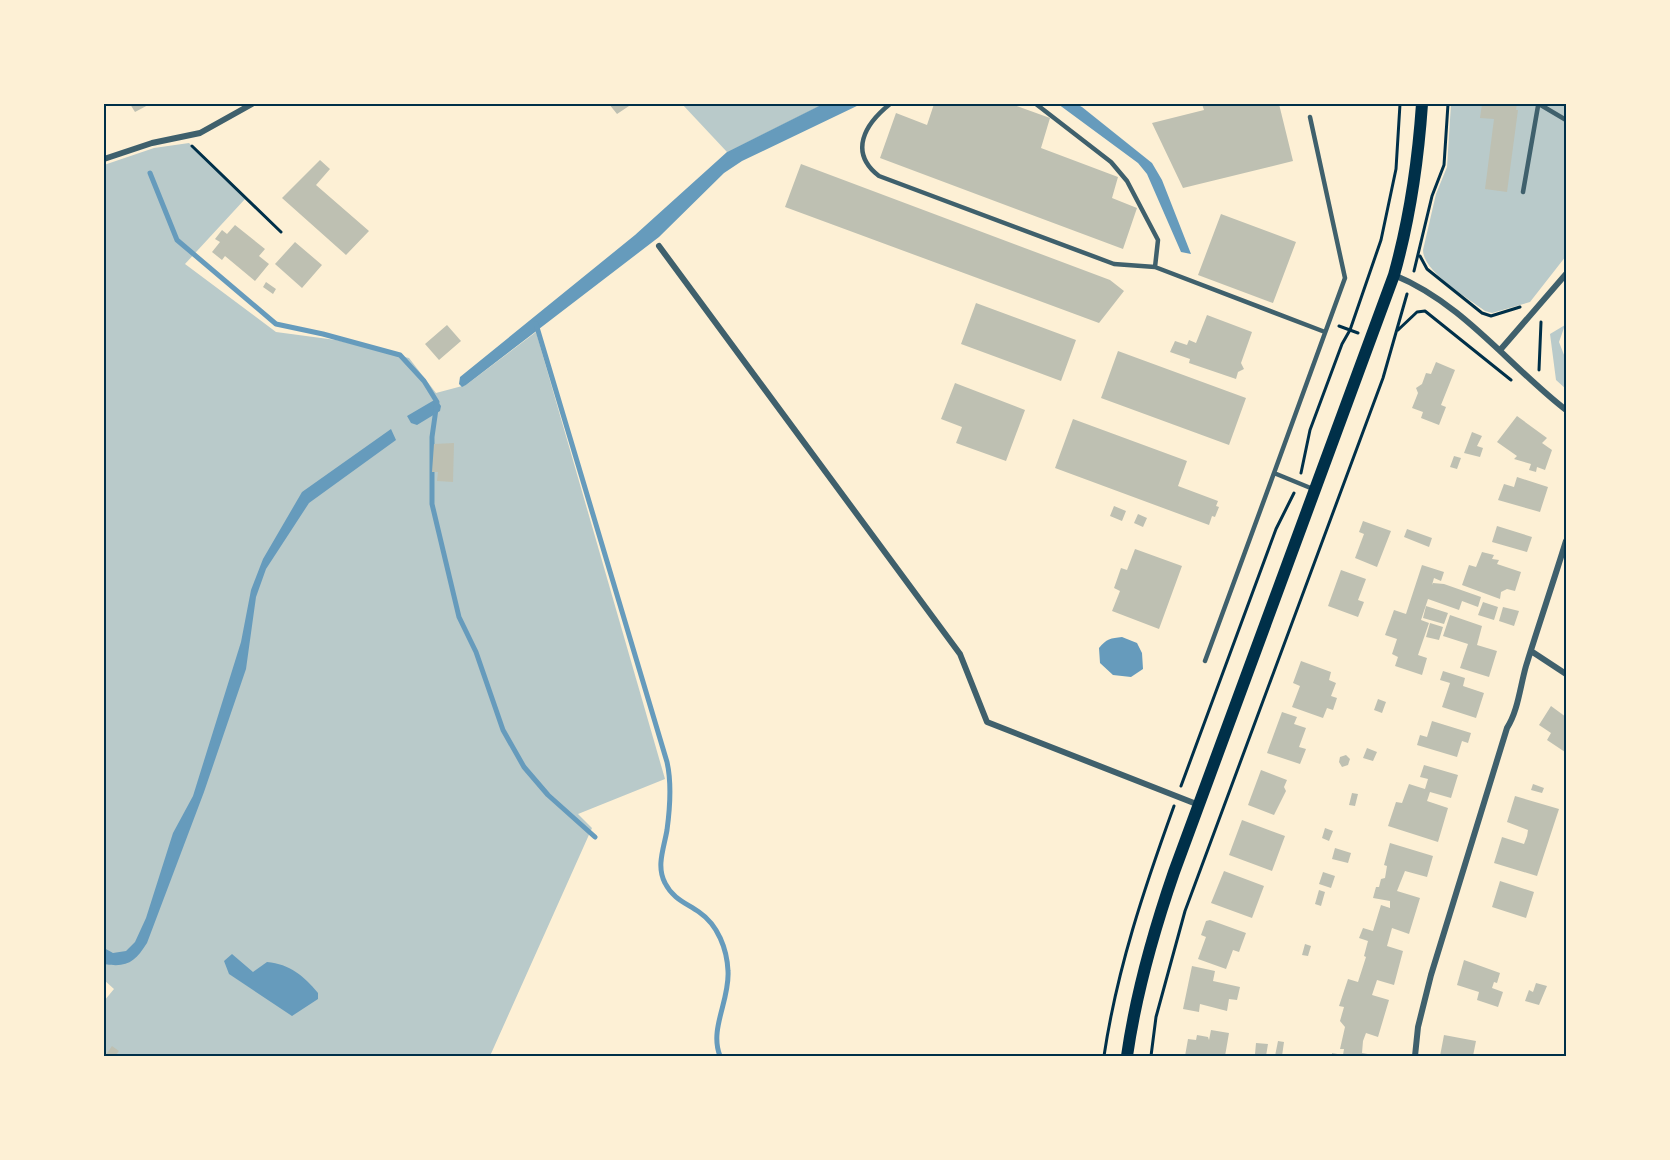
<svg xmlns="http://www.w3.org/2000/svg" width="1670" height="1160" font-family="'IBM Plex Sans',sans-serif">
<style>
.green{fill:#b9caca}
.water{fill:#669bbc}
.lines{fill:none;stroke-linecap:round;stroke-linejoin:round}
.stream{stroke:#669bbc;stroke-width:5}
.building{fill:#bec0b2}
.path{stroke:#003049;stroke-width:3}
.service{stroke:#3f606c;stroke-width:4.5}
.minor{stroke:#3f606c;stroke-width:6}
.secondary{stroke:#003049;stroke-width:12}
.neatline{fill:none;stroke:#003049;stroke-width:2}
</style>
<rect width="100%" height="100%" fill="#fdf0d5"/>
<path class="green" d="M682 104H824L727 152Z
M1451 104H1566V256L1530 302 1492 313 1485 311C1468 298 1423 272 1423 250L1436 194 1447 167Z
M189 143 245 199 185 264 276 332 336 340 409 358 436 393 466 385 536 332 665 779 578 814 592 828 490 1056H104V1001L114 989 104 980V165L154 148Z
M1565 325 1559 342 1566 360V389L1556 380 1550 334Z"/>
<path class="water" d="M823 104H861L742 161 724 173 659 237 466 385 462 387 459 384 460 377 635 235 727 152Z
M1058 104H1076L1082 107 1152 163 1162 180 1191 254 1181 252 1147 174 1138 163Z
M436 399 441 406 440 411 417 425 411 423 407 416Z
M391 429 396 440 309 503 266 569 256 597 246 669 204 792 147 943C135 962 127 968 104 964V948L113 953 126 951 135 942 146 918 173 833 193 796 207 751 241 642 251 590 263 559 302 492Z
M1122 637 1137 643 1142 653 1143 669 1131 677 1113 675 1100 663 1099 648C1106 639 1111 638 1122 637Z
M232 954 253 972 267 962C290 964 304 976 318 993V999L292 1016 229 974 224 961Z"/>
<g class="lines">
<path class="stream" d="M150 173 177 240 276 324 323 334 400 355 424 381 437 402 432 437V504L459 617 476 652 503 730 524 767 548 795 595 837
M536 324 667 762C672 784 670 808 667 830 664 848 656 866 665 883 673 899 686 903 699 912 718 925 727 949 728 971 730 1000 709 1029 720 1056"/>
</g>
<path class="building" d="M130 104H150L135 112Z
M609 104H632L617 114Z
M934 104H1011L1050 118 1041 148 1118 177 1112 198 1137 208 1123 249 880 158 896 113 927 125Z
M1202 104H1279L1293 161 1183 188 1152 123 1204 110Z
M1482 104H1517L1516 110H1518L1507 192 1485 189 1494 119 1480 118Z
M320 160 330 169 316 185 369 231 346 255 282 198Z
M801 164 1110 280 1124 291 1099 323 785 207Z
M1221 214 1296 242 1273 303 1198 275Z
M235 225 265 249 259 256 269 264 255 281 225 256 222 260 212 252 220 242 215 239 222 230 227 234Z
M295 242 322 265 302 288 275 264Z
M266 282 276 289 273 294 263 287Z
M976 303 1076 340 1061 381 961 344Z
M1207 315 1252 332 1241 363 1244 369 1238 372 1236 379 1189 363 1190 359 1170 352 1175 341 1187 345 1189 340 1196 343Z
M447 325 461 341 439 360 425 344Z
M1118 351 1246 398 1229 445 1101 398Z
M1436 362 1455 370 1441 405 1446 407 1439 425 1421 418 1423 412 1412 408 1418 393 1416 388 1422 384 1426 373 1431 374Z
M955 383 1025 410 1006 461 956 443 962 427 941 419Z
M1517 416 1547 438 1542 443 1552 450 1545 470 1537 467 1536 472 1529 470 1531 464 1514 459 1517 456 1497 442Z
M1073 419 1187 461 1178 486 1218 501 1216 506 1219 507 1215 517 1212 516 1209 525 1055 468Z
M1472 432 1482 436 1477 446 1483 448 1480 457 1464 453Z
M454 443 453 482 437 481 438 472H432L434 444Z
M1454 456 1461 458 1457 469 1450 467Z
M1517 477 1548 487 1540 512 1498 500 1504 484 1514 487Z
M1114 506 1126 511 1122 521 1110 516Z
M1138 514 1147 518 1143 527 1134 523Z
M1363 521 1391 531 1377 567 1355 558 1364 534 1359 532Z
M1497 526 1532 537 1527 552 1492 542Z
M1407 529 1432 538 1429 547 1404 537Z
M1135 549 1182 566 1159 629 1112 611 1120 591 1114 588 1121 568 1127 570Z
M1482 552 1494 555 1492 559 1499 560 1497 564 1521 572 1515 591 1507 589 1501 592 1500 599 1462 585 1469 565 1476 567Z
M1422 565 1444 572 1441 581 1434 578 1432 585 1433 583 1444 584 1481 597 1478 607 1462 601 1459 610 1428 599 1421 620 1429 623 1418 655 1427 658 1422 675 1395 666 1398 657 1392 654 1397 639 1385 635 1394 610 1406 614Z
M1341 570 1366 579 1358 600 1364 602 1358 617 1328 606Z
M1483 602 1498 607 1494 620 1478 615Z
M1426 606 1448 613 1444 624 1423 618Z
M1503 607 1519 611 1514 626 1499 621Z
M1450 615 1482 626 1477 645 1497 651 1489 677 1460 668 1468 644 1443 636Z
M1430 623 1443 627 1439 640 1426 637Z
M1301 661 1331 672 1329 680 1336 683 1331 696 1337 698 1333 710 1327 708 1323 718 1292 707 1300 686 1293 683Z
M1443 671 1465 678 1463 686 1484 693 1476 718 1442 707 1450 683 1440 680Z
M1378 699 1386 702 1382 713 1374 710Z
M1551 706 1566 717 1565 752 1547 740 1551 733 1539 725Z
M1282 712 1297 717 1294 724 1306 728 1299 747 1306 749 1300 764 1267 753Z
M1432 721 1471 733 1468 743 1462 741 1457 757 1417 745 1420 735 1427 737Z
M1367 748 1377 752 1373 761 1363 758Z
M1346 755 1350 759 1348 765 1342 767 1339 762 1340 757Z
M1424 765 1458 775 1451 798 1430 792 1427 801 1448 808 1438 842 1388 826 1396 802 1402 803 1409 784 1425 789 1428 779 1420 777Z
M1261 770 1287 780 1284 787 1286 791 1274 815 1248 805Z
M1533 784 1544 788 1542 793 1531 790Z
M1352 793 1358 794 1355 806 1349 805Z
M1515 796 1559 809 1537 876 1494 863 1502 837 1524 844 1527 836 1528 830 1507 822Z
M1242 820 1285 836 1272 871 1229 855Z
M1325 828 1333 831 1329 841 1322 838Z
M1390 843 1433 856 1427 877 1405 871 1397 891 1420 898 1409 934 1392 928 1387 946 1403 951 1394 985 1377 980 1372 995 1389 1000 1378 1037 1366 1033 1363 1041 1362 1053 1379 1056H1332V1053L1343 1055 1344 1049H1340L1345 1027 1340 1021 1344 1007 1339 1006 1348 979 1358 982 1366 957 1364 956 1368 941 1359 938 1363 928 1373 931 1381 905 1390 908V901L1373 898 1376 887H1379L1381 879 1385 878 1387 866 1384 865Z
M1335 848 1351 853 1348 863 1332 859Z
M1224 871 1264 886 1252 918 1211 903Z
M1323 872 1335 876 1331 888 1319 884Z
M1500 881 1534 892 1526 918 1492 907Z
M1319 890 1325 892 1321 906 1315 904Z
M1210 920 1246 933 1239 952 1233 950 1226 969 1198 959 1206 937 1201 935 1206 921Z
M1305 944 1311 946 1308 956 1302 955Z
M1464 960 1500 973 1497 983 1494 982 1492 988 1503 992 1498 1007 1477 1000 1479 992 1457 985Z
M1192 966 1215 971 1213 981 1240 987 1237 1000 1229 999 1227 1011 1200 1004 1199 1012 1183 1009Z
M1536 983 1547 986 1539 1005 1525 1001 1529 990 1533 992Z
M1211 1030 1229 1033 1225 1056H1185L1188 1039 1196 1040 1197 1035 1208 1037 1209 1040Z
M1444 1035 1476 1041 1473 1056H1440Z
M1278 1041 1284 1042 1282 1056H1275Z
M1256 1043 1268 1044 1266 1056 1255 1054Z
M112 1046 119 1051 115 1056H105Z"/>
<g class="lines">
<path class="path" d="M192 146 281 232
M1420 256 1427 269 1482 313 1491 316 1520 307
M1414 271 1432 196 1444 165 1448 104
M1339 326 1358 333
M1398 330 1417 312 1425 311 1511 380
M1539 370 1541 322
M1301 473 1310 430 1342 344 1350 330 1381 240 1396 169 1400 104
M1181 786 1276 529 1294 493
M1104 1056C1117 969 1144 889 1174 806
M1151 1056 1156 1017 1185 911 1383 378 1407 294"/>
<path class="service" d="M890 104C865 124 848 152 879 176L1114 264 1155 267 1325 332
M1036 104 1111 162 1127 181 1158 240 1155 267
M1539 104 1566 120
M1310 117 1345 278 1274 473 1313 489
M1523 192 1538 106
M1205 661 1274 473"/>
<path class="minor" d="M104 159 152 143 200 133 252 104
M659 246 960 654 987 722 1199 805
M1394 275C1463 303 1509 366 1566 410
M1501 349 1566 274
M1531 651 1566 674
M1415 1056 1418 1027 1431 975 1507 728C1518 711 1520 687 1526 666 1539 624 1553 583 1566 541"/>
<path class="secondary" d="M1127 1056C1136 993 1153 933 1174 872L1394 275C1410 218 1418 162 1422 104"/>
</g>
<rect width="1670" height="1160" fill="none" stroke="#fdf0d5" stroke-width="210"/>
<rect x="105" y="105" width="1460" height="950" class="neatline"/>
</svg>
